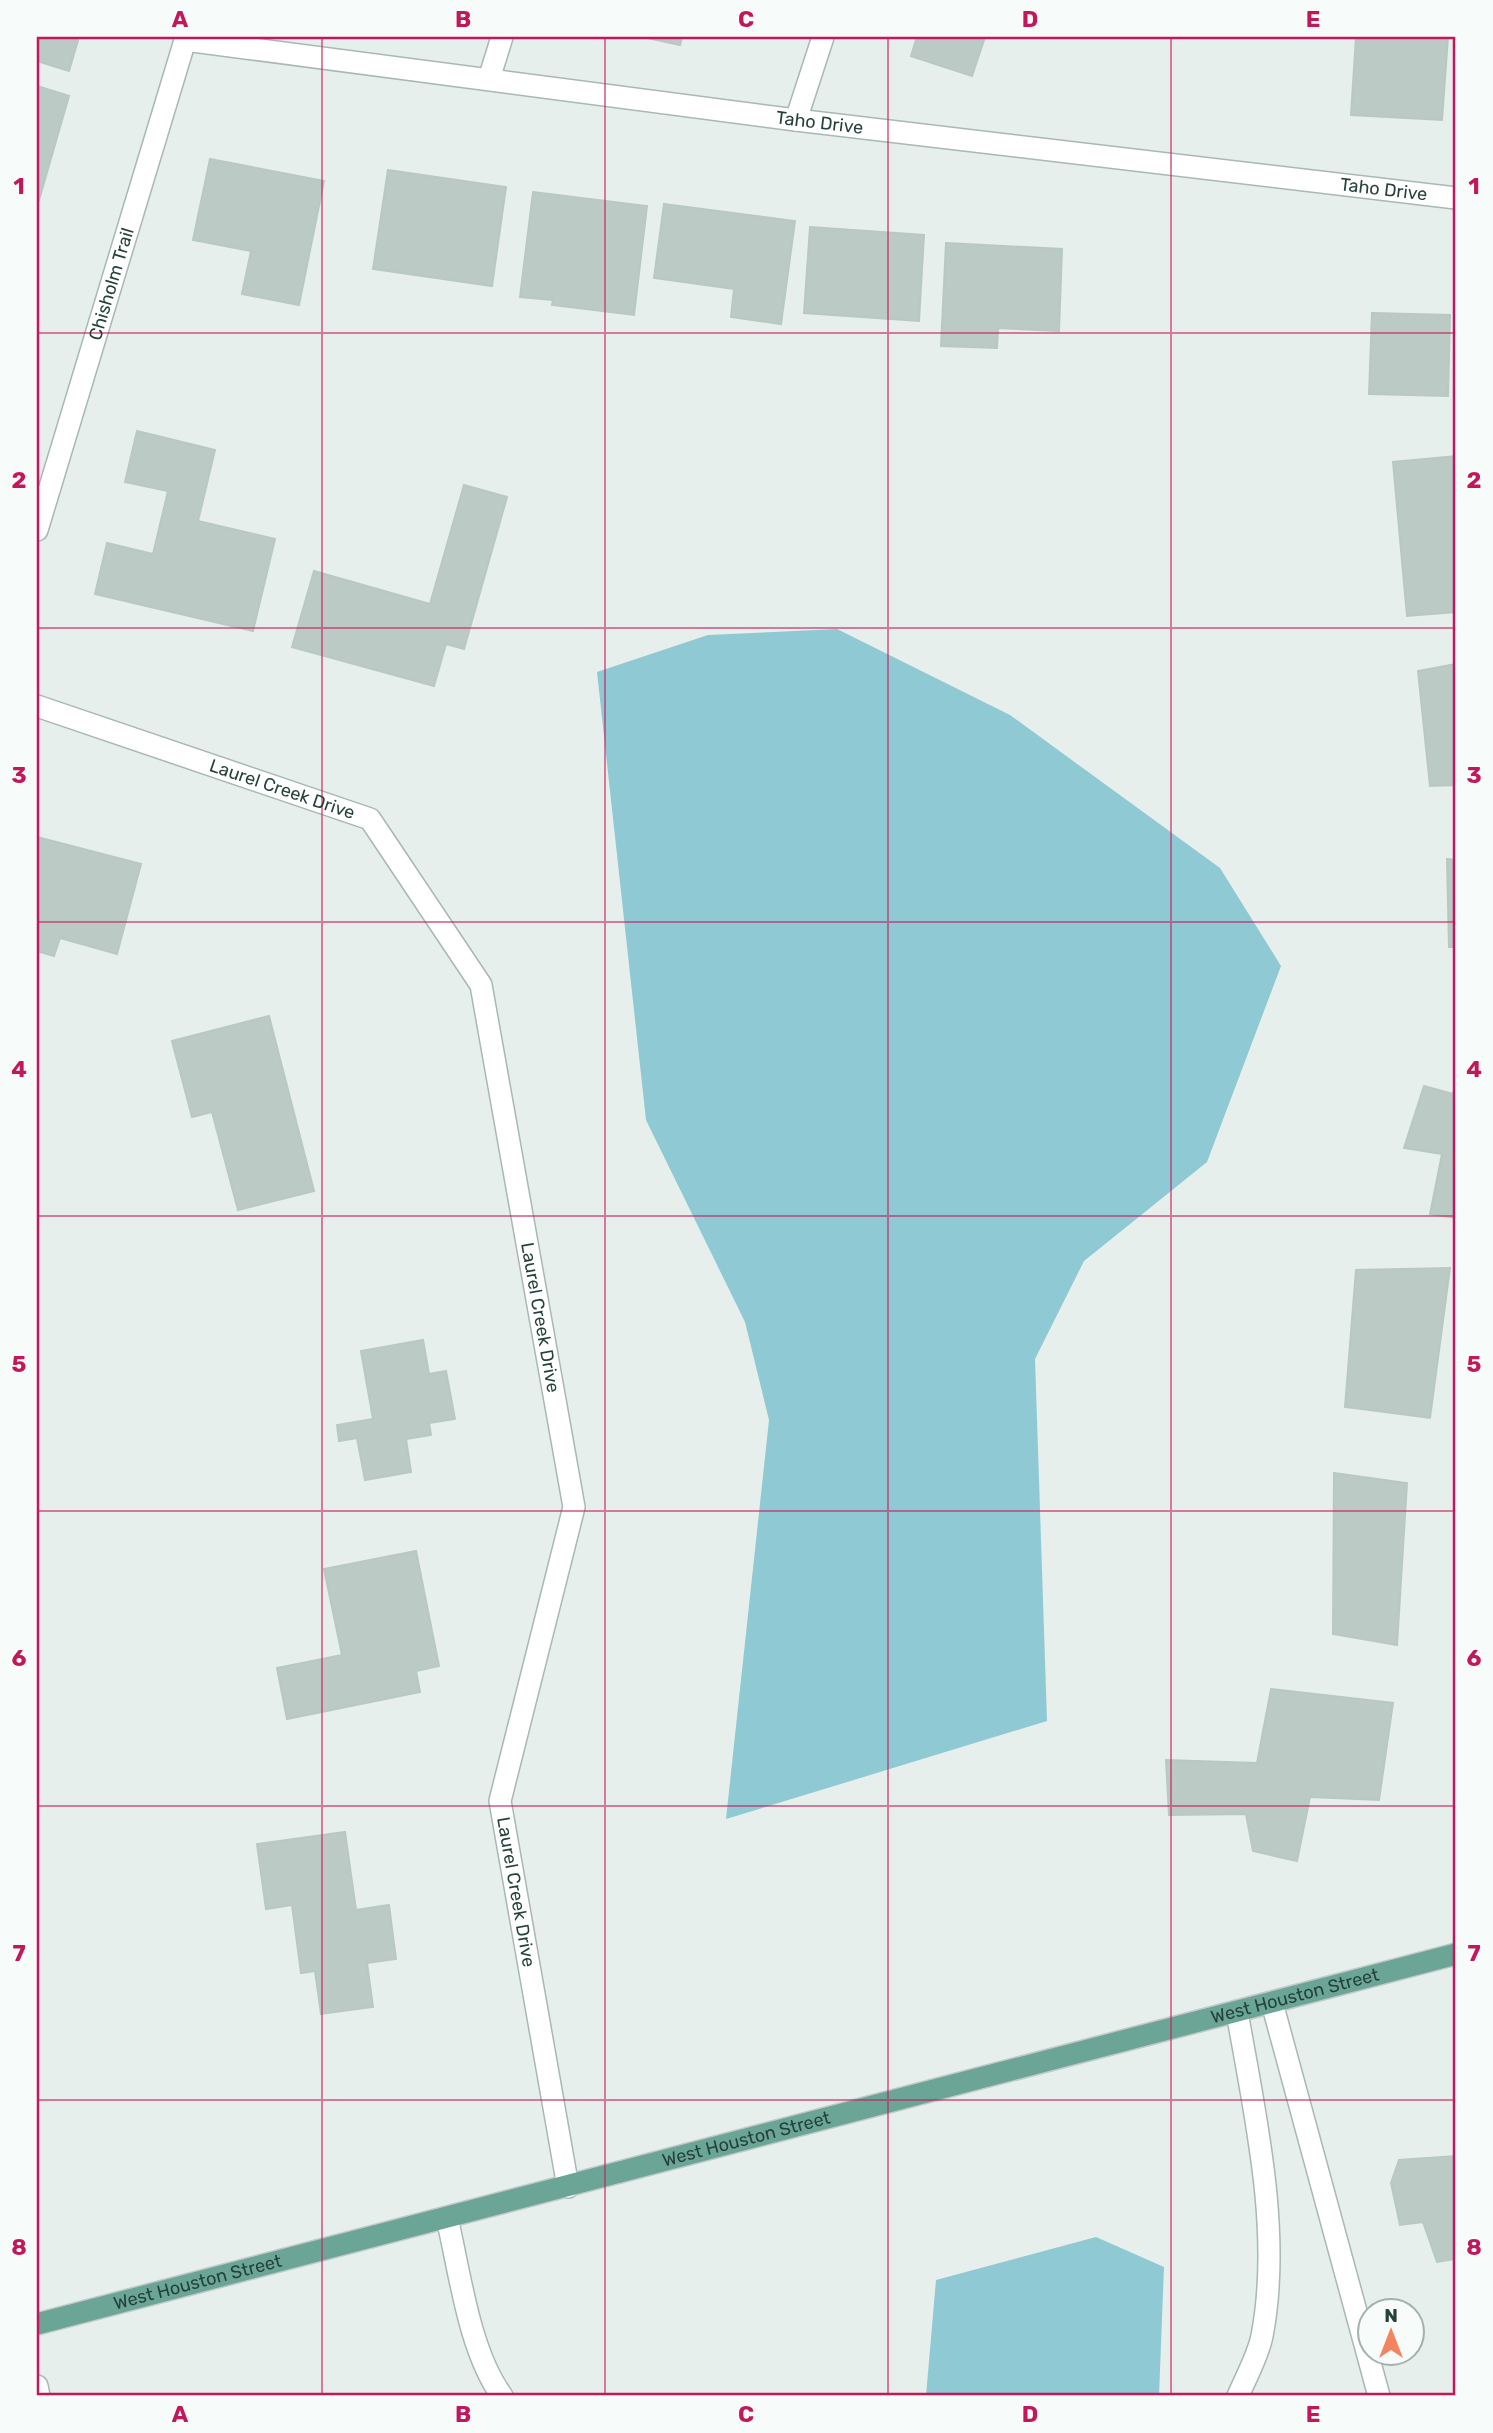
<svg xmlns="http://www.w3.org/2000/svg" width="1493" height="2433" font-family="Rubik,sans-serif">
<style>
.water{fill:#8ec9d4}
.building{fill:#bbcac4;stroke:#b8c9c2;stroke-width:2}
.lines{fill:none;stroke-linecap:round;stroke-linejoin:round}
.minor-casing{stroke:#a8b8b2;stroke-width:24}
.major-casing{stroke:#c2cac8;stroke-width:24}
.minor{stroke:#fff;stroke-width:21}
.major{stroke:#6aa596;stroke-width:21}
.grid{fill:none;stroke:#c2185b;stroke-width:2;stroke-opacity:0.55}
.labels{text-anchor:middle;stroke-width:5;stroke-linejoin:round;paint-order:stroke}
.street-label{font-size:18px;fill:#24423a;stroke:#f7fbf9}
.neatline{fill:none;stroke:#c2185b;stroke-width:2.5}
.grid-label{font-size:23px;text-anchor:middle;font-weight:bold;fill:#c2185b}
</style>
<rect width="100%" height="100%" fill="#e6efeb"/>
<path class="water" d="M837 629 1010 715 1220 868 1281 966 1207 1162 1084 1261 1035 1359 1047 1721 726 1819 769 1420 745 1322 646 1120 597 672 708 635Z
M1096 2237 1164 2267 1159 2396H926L936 2280Z"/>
<path class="building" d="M37 37H79L69 71 37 61Z
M643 37H682L680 45Z
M917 37H985L972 76 911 56Z
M1356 37H1448L1442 120 1351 115Z
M37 86 69 96 39 200 37 199Z
M210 159 324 181 299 305 242 294 251 251 193 240Z
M388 170 506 187 492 286 373 269Z
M533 192 647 206 634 315 552 305 553 300 520 297Z
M664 204 795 221 781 324 731 317 734 289 654 278Z
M810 227 924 235 919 321 804 313Z
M946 243 1062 249 1059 331 998 328 997 348 941 346Z
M1372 313 1450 315 1448 396 1369 394Z
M137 431 215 450 198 521 275 539 253 631 95 594 107 543 153 554 168 491 125 482Z
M1456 456V612L1407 616 1393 462Z
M464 485 507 497 464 649 446 644 434 686 292 647 314 571 430 604Z
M1456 664V785L1430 786 1418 671Z
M37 837 141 864 117 954 60 938 54 956 37 951Z
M1447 859 1456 860V947H1449Z
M269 1016 314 1191 238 1210 212 1112 192 1117 172 1041Z
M1456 1084V1218L1430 1214 1442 1154 1404 1148 1424 1086 1453 1094Z
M1450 1268 1430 1418 1345 1407 1356 1270Z
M423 1340 429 1374 446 1371 455 1419 429 1423 431 1435 406 1439 411 1472 365 1480 357 1438 339 1441 337 1425 373 1419 361 1351Z
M1334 1473 1407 1483 1397 1645 1333 1634Z
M416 1551 439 1666 416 1671 420 1692 287 1719 277 1668 342 1655 324 1569Z
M1271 1689 1393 1703 1379 1800 1310 1797 1297 1861 1253 1851 1246 1814 1169 1815 1166 1760 1257 1763Z
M345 1832 356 1910 389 1905 396 1959 367 1963 373 2007 321 2014 315 1971 301 1973 292 1905 266 1909 257 1844Z
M1456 2156V2259L1437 2262 1423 2222 1400 2225 1391 2183 1399 2160Z"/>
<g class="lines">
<g class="minor-casing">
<g id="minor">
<path id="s1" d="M185 40 796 120 1456 198"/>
<path d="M489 79 502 37"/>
<path d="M796 120 823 37"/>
<path id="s2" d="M37 530 186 37"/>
<path id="s3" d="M37 706 370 819 481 985 574 1507 500 1801 568 2187"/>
<path d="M1272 2003 1379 2396"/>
<path d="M1237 2012C1255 2115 1282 2232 1262 2336 1258 2356 1246 2377 1238 2396"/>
<path d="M447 2218C460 2273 469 2351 502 2396"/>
<path d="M37 2386 39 2396"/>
</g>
</g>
<g class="major-casing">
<g id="major">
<path id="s4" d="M37 2324 1456 1954"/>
</g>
</g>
<use href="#minor" class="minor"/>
<use href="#major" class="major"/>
</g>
<path class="grid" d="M322 37V2396M605 37V2396M888 37V2396M1171 37V2396M37 333H1456M37 628H1456M37 922H1456M37 1216H1456M37 1511H1456M37 1806H1456M37 2100H1456"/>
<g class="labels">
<g class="street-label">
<text dy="6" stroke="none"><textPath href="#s1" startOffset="640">Taho Drive</textPath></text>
<text dy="6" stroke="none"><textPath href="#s1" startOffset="1208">Taho Drive</textPath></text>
<text dy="6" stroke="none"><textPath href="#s2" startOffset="257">Chisholm Trail</textPath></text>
<text dy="6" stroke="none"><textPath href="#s3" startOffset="259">Laurel Creek Drive</textPath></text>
<text dy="6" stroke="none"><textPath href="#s3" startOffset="889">Laurel Creek Drive</textPath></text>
<text dy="6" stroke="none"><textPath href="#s3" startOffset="1477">Laurel Creek Drive</textPath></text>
<text dy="6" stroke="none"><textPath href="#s4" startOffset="1300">West Houston Street</textPath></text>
<text dy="6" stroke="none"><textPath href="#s4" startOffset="733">West Houston Street</textPath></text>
<text dy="6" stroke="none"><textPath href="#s4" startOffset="166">West Houston Street</textPath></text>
</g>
</g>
<rect width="1493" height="2433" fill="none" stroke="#f7fbf9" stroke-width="77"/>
<g transform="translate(1391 2332)"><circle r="33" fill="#f7fbf9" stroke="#a3b1ad" stroke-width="2"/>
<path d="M0-5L12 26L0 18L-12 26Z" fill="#f4845f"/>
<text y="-10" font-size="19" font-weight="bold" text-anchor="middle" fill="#24423a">N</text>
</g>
<rect x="38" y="38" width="1416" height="2356" class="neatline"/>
<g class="grid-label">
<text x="180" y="27">A</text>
<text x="463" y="27">B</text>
<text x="746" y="27">C</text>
<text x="1030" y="27">D</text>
<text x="1313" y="27">E</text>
<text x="19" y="194">1</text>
<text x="1474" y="194">1</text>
<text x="19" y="488">2</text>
<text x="1474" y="488">2</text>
<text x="19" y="783">3</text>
<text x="1474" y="783">3</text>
<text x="19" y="1077">4</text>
<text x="1474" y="1077">4</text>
<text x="19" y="1372">5</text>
<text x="1474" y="1372">5</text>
<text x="19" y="1666">6</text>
<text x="1474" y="1666">6</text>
<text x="19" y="1961">7</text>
<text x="1474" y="1961">7</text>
<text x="19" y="2255">8</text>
<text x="1474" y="2255">8</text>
<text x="180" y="2422">A</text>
<text x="463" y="2422">B</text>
<text x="746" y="2422">C</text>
<text x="1030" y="2422">D</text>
<text x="1313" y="2422">E</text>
</g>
</svg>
